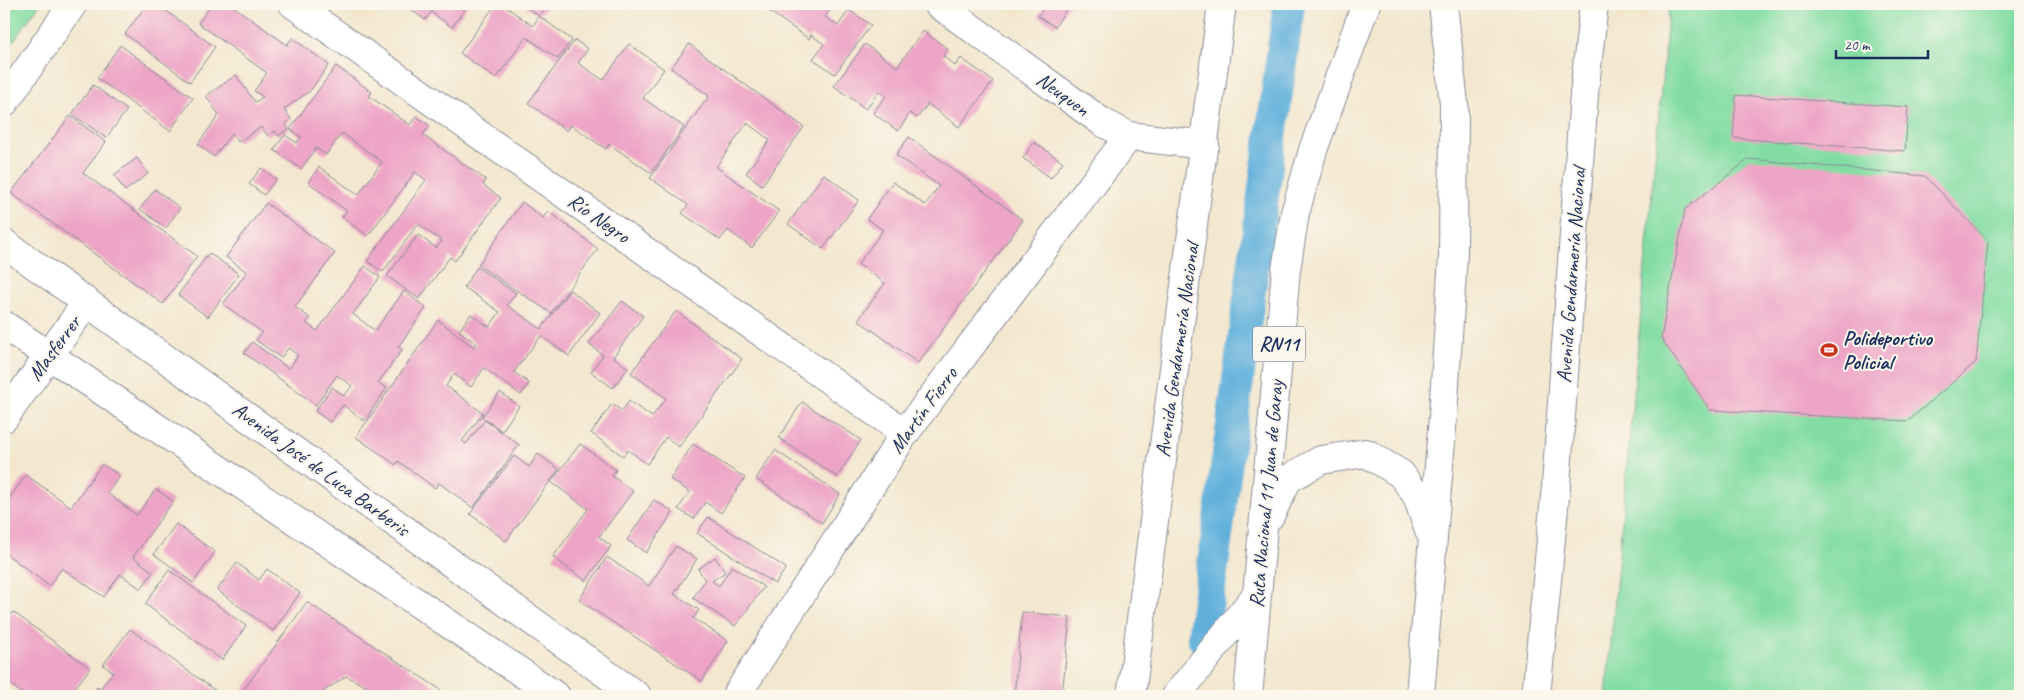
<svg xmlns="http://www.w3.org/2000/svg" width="2024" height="700" font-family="Caveat,sans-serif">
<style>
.green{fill:#83dda3;stroke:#4f8680}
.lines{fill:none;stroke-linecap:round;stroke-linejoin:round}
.canal{stroke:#61b0db;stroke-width:32}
.building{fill:#eda4c6}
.minor-casing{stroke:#878b96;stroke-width:30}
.secondary-casing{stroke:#878b96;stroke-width:30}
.trunk-casing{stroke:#878b96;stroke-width:30}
.minor{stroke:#fff;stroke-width:28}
.secondary{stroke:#fff;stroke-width:28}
.trunk{stroke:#fff;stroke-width:28}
.labels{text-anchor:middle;stroke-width:4;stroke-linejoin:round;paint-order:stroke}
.shield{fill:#fbf7ec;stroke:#5e6b89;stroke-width:1}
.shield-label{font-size:20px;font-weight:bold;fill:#1b2f5e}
.street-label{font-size:21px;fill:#1b2f5e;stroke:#fbf7ec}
.poi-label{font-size:21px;font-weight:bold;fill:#1b2f5e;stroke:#fbf7ec;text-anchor:start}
</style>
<rect width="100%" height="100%" fill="#fbf7ec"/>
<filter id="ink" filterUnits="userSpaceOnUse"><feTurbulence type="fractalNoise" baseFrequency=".02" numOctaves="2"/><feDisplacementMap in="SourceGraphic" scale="10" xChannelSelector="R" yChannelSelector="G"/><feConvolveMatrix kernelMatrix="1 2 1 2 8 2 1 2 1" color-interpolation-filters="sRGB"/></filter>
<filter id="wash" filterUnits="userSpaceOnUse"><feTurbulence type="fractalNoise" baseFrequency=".0096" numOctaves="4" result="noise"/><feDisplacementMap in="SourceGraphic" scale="20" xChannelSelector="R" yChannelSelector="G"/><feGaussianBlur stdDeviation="1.12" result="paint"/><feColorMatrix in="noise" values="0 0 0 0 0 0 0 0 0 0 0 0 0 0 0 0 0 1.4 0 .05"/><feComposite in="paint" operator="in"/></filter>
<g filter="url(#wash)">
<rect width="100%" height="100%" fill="#f3e7cf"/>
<path class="green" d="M4 4H40L4 54Z
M1669 4H2020V696H1606Z"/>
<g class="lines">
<path class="canal" d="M1203 638 1289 4"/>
</g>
<g id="blocks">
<path class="building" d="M147 4H157L215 47 190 82 125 34Z
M212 4H230L287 45 292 38 329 65 310 91 284 109 291 119 285 124 289 129 278 136 275 131 268 136 261 127 238 142 232 133 214 157 198 144 219 115 206 96 236 75 255 102 263 97 254 91 267 73 198 23Z
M403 4H469L452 27 431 12 425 20Z
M496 4H502L533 26 539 16 572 40 558 59 526 37 496 79 460 53Z
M522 4H549L539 16Z
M770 4H834L825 17 838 26 849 10 871 25 835 74 813 59 824 44 811 35 809 39 766 9Z
M1046 4H1070L1055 27 1038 16Z
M923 31 948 49 943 56 955 66 961 58 993 81 959 127 928 104 917 118 910 113 898 131 873 113 886 96 879 91 866 109 834 86 865 44 897 67Z
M575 40 588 49 578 63 603 80 629 44 664 69 643 98 684 127 651 173 609 144 606 149 571 125 567 131 528 103Z
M689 44 804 127 762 185 746 173 770 140 747 123 716 167 779 211 752 248 728 230 720 240 682 213 688 205 650 178 709 96 671 68Z
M120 45 193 98 170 131 97 78Z
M336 66 372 92 369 96 410 125 416 116 430 126 423 135 486 180 483 185 501 198 455 261 450 257 419 299 387 276 418 235 436 248 442 241 418 224 383 272 367 261 426 180 415 172 368 236 342 217 347 211 308 182 319 167 358 195 382 162 342 133 326 155 316 148 301 169 274 150 285 135 297 143 301 137 290 129Z
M93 85 127 110 106 138 72 114Z
M1736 95 1908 107 1905 151 1733 138Z
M70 116 106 142 83 173 197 256 163 304 11 193Z
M909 137 1023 220 918 363 858 320 885 283 858 264 883 230 867 219 893 182 925 205 939 186 896 155Z
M1034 142 1063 162 1051 178 1023 158Z
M137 158 148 174 125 191 114 175Z
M1749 159 1925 176 1988 241 1976 362 1908 421 1710 410 1661 338 1685 209Z
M261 168 276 179 264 195 249 184Z
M824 174 859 200 823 249 788 224Z
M155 189 180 208 166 228 140 209Z
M522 202 543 218 548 211 598 249 551 313 478 265Z
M266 203 335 253 295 307 310 318 306 323 317 331 365 266 380 277 353 314 375 331 404 291 426 308 398 347 402 350 378 383 387 388 364 421 343 405 330 422 315 411 332 387 344 396 352 386 337 375 316 405 244 353 252 342 289 369 298 355 288 348 281 358 256 340 262 332 223 304 247 272 226 257Z
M209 253 239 274 208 317 178 295Z
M477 267 516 293 507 305 541 329 570 290 600 313 569 356 541 336 514 372 529 383 521 395 484 368 471 387 454 374 446 386 483 413 462 441 466 444 485 420 519 445 473 508 439 483 435 488 398 461 396 465 356 437 438 320 474 347 477 344 459 331 471 314 489 327 500 312 464 287Z
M622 301 643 316 613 357 628 368 613 388 591 372 603 355 589 344Z
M676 311 742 359 679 447 666 437 647 464 628 450 623 456 591 433 612 404 622 411 629 401 652 417 666 398 631 373Z
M500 392 519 406 502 431 482 417Z
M802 402 861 440 837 477 779 438Z
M580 444 616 470 612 476 633 491 599 537 611 546 586 581 553 557 588 509 551 482Z
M693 444 745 478 721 513 705 502 694 519 678 509 690 492 670 479Z
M775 450 840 494 822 523 756 479Z
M538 454 559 469 506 541 470 514 514 456 529 467Z
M102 464 120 476 107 493 137 515 156 489 173 501 133 557 153 572 141 589 120 574 104 597 62 568 49 586 4 552V506L26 475 71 507Z
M654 500 673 512 646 553 627 540Z
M708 517 786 568 775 584 697 533Z
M176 524 215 552 193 583 154 554Z
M676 546 697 559 674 594 699 610 693 618 728 641 702 681 579 600 607 557 649 586Z
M715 557 725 572 712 581 719 586 732 566 764 587 735 626 693 598 705 580 698 569Z
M237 563 259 580 267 569 300 593 273 631 217 590Z
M169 570 246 626 222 660 145 604Z
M307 602 441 690 433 696H360L371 689 346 676 317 696H239Z
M13 612 90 668 69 696H25L4 679V625Z
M1022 612 1070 617 1062 696H1014Z
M130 629 223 696H91L97 687 100 689 113 672 103 665Z"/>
</g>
</g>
<g filter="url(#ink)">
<use href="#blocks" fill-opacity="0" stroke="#878b96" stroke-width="1"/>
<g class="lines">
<g class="minor-casing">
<path id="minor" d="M293 4 905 433
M938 4 1102 122 1129 136 1205 145
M4 103 73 4
M4 418 87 302
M736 696 905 433 1129 136"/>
</g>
<g class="secondary-casing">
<path id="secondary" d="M4 243 637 696
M4 325 556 696
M1131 696 1222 4
M1536 696 1556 486 1584 94 1594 4"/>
</g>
<g class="trunk-casing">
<path id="trunk" d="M1270 516 1288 479 1321 460 1366 453 1401 474 1417 496 1429 531
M1176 696 1257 594
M1248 696 1286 270 1295 213 1313 150 1366 4
M1420 696 1443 416 1453 256 1454 104 1443 4"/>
</g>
<use href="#minor" class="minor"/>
<use href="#secondary" class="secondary"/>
<use href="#trunk" class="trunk"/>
</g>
</g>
<defs>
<g id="stadium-bare" transform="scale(1.35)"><path d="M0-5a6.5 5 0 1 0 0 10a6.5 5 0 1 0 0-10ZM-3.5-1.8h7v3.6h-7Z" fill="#c8321e" stroke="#fbf7ec" stroke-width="2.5" paint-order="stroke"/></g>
</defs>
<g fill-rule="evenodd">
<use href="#stadium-bare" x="1829" y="350"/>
</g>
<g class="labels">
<rect class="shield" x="1253" y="326.5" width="52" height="35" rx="4"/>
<g class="shield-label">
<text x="1279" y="351">RN11</text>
</g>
<g class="street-label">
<text transform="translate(1063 94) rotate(36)" y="7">Neuquen</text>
<text transform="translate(599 218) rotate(35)" y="7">Río Negro</text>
<text transform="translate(1571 275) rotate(-86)" y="7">Avenida Gendarmería Nacional</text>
<text transform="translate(54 348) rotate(-54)" y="7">Masferrer</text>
<text transform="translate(1177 350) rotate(-82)" y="7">Avenida Gendarmería Nacional</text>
<text transform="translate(923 410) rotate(-54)" y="7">Martín Fierro</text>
<text transform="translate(321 469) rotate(36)" y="7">Avenida José de Luca Barberis</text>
<text transform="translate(1266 494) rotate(-85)" y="7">Ruta Nacional 11 Juan de Garay</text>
</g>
<g class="poi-label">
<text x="1843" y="345">Polideportivo<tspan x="1843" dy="24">Policial</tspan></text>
</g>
</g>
<rect width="2024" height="700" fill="none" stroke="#fbf7ec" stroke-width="20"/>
<path d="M1836 50v8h92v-8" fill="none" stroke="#1b2f5e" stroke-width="2.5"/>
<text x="1844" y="50" font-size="15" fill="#1b2f5e" stroke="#fbf7ec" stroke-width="4" paint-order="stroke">20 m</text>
</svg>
